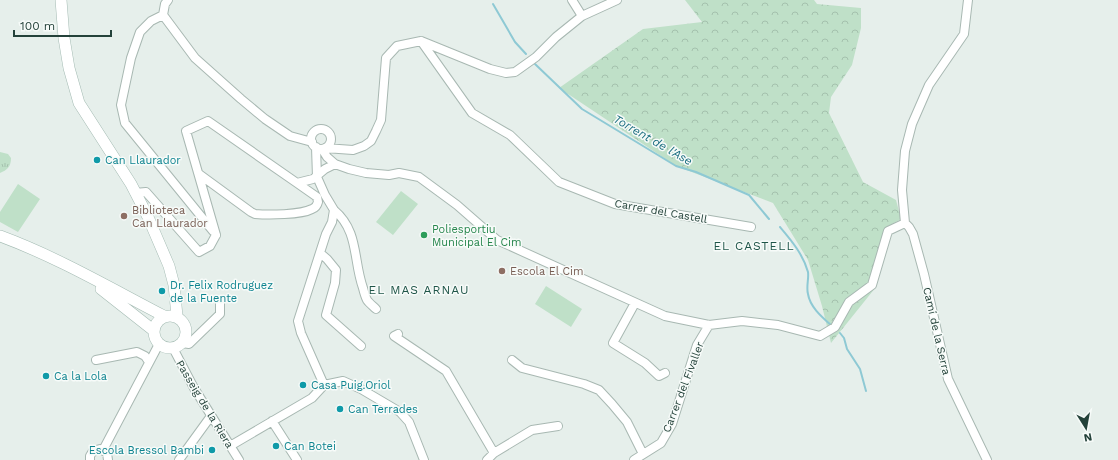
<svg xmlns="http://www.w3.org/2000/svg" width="1118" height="460" font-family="'Work Sans',sans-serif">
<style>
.grass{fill:#bfe0c8}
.forest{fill:url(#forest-crowns)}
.park{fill:url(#park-tufts)}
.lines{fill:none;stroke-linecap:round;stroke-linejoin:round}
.stream{stroke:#8ec9d4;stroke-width:2}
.street-casing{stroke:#a8b8b2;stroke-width:10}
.secondary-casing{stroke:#a4bbb3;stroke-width:12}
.street{stroke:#fff;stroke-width:8}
.secondary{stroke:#fff;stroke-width:11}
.culture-dot{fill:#0f9aa8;stroke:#f7fbf9;stroke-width:1.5}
.education-dot{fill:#8d6e63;stroke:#f7fbf9;stroke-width:1.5}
.leisure-dot{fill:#2e9e5b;stroke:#f7fbf9;stroke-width:1.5}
.labels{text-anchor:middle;stroke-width:3;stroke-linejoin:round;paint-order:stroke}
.culture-label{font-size:11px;fill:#0d838f;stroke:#f7fbf9;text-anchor:start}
.education-label{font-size:11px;fill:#785e54;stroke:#f7fbf9;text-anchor:start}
.street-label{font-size:11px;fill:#24423a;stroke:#f7fbf9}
.leisure-label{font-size:11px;fill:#27864d;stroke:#f7fbf9;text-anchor:start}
.water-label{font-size:12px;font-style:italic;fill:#1c6f80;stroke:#f7fbf9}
.neighbourhood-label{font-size:12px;letter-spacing:1px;fill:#1f5548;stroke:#f7fbf9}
</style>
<defs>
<pattern id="forest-crowns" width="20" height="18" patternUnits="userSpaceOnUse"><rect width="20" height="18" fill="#bfe0c8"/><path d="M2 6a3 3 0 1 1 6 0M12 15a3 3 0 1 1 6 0" fill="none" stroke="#a4c1ad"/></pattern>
<pattern id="park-tufts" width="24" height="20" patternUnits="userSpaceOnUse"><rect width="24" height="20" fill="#bfe0c8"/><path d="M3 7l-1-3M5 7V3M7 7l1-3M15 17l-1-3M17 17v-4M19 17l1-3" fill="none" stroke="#a4c1ad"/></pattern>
</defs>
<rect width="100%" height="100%" fill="#e6efeb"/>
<path class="grass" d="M18 184 40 199 18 232 0 222V212Z
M401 191 418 204 393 235 376 222Z
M546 286 582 309 571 327 535 304Z"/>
<path class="forest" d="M685 0H814L817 4 861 8V28L852 65 831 97 829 113 863 182 896 200 901 219 887 227 876 287 831 343 822 306 808 260 773 203 676 166 559 88 643 29 702 22Z"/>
<path class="park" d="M0 152 8 154 11 158C11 167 7 170 0 173Z"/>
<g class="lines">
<path class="stream" d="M493 4 515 42 526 54
M535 64 582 109 676 166 696 172 749 195 769 219
M780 227C791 240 803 254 808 272 809 279 806 287 808 294 810 307 822 317 832 326
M840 333 844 338 847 349 860 369 866 391"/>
<g class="street-casing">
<path id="street" d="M572 0 582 16
M163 15 151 21 140 32 131 58 121 105 125 123 213 231
M163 15 195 58 241 99 265 119 290 136 312 142
M163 15 165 4 168 0
M421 41 472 113 510 135 559 182 615 204 751 227
M311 139a10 10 0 1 1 20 0a10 10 0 1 1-20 0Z
M325 148 353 150 364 146 371 141 376 131 381 120 386 58 397 46 421 41 490 69 506 73 515 72 536 57 556 37 582 16 617 0
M322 149 327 157 335 164 349 169 366 173 389 175 399 173 419 177 457 205 497 240 665 316 709 325 742 321 778 325 820 336 835 327 849 302 872 285 888 231 905 223
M199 174 251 212 255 214C268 215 301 215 312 209 315 208 317 206 318 202L317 197 297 183
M135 193 146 192 199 252 210 246 216 235
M334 210C359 231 353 260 363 288 364 292 365 296 367 300 369 303 373 306 376 309
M905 223 909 227 913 234 924 274 948 379 987 460
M905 223 902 190 905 151 912 124 929 85 964 34 968 0
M216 235 186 131 208 121 297 183 313 179 325 169 335 164
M320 253 327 259 336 270 335 283 326 315 361 346
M635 303 613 343 645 363 659 376 665 373
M398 334 394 336 446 371 494 453
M182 343 189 344 220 314V302
M173 348 194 388 239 460
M96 360 137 352 145 356 149 362
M512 360 522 368 584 384 599 390 612 404 627 422 643 454
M324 385 343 381 361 389 400 412 409 422 424 460
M272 421 297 460
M230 446 312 398 324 385 301 333 298 321 326 234 332 222 334 210 325 195 317 177 316 147
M103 450 159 344
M90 460V456L93 451 100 449 107 453 108 460
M179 460 211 416
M487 460 494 453 532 430 558 426
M634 460 661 443 672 424 697 345 709 325"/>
</g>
<g class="secondary-casing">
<path id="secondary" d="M61 0 64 38 69 68 79 103 131 184 148 217 169 266 174 285 177 316
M0 236C57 257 110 288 164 316
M101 289 153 330
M154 332a16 16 0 1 1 32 0a16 16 0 1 1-32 0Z"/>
</g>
<use href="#street" class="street"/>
<use href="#secondary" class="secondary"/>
</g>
<g class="culture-dot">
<circle cx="97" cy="160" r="4"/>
<circle cx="162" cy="291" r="4"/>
<circle cx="46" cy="376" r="4"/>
<circle cx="303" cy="385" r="4"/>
<circle cx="340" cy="409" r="4"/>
<circle cx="276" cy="446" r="4"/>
<circle cx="212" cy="450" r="4"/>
</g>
<g class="education-dot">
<circle cx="124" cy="216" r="4"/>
<circle cx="502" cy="271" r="4"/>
</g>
<circle class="leisure-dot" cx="424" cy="235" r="4"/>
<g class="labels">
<g class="culture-label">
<text x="105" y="164">Can Llaurador</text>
<text x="170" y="289">Dr. Felix Rodruguez<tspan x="170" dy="13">de la Fuente</tspan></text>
<text x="54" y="380">Ca la Lola</text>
<text x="311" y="389">Casa Puig.Oriol</text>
<text x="348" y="413">Can Terrades</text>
<text x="284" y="450">Can Botei</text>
<text x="204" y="454" text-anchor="end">Escola Bressol Bambi</text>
</g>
<g class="education-label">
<text x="132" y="214">Biblioteca<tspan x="132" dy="13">Can Llaurador</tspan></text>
<text x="510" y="275">Escola El Cim</text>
</g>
<g class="street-label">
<text transform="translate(661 211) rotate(10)" y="4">Carrer del Castell</text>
<text transform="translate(937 331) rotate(77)" y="4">Camí de la Serra</text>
<text transform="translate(683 387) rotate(-69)" y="4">Carrer del Fivaller</text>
<text transform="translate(205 404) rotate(59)" y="4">Passeig de la Riera</text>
</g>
<g class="leisure-label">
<text x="432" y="233">Poliesportiu<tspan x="432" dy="13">Municipal El Cim</tspan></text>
</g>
<g class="water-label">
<text transform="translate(653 140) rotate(30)" y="4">Torrent de l'Ase</text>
</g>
<g class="neighbourhood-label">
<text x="754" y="250">EL CASTELL</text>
<text x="419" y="294">EL MAS ARNAU</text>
</g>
</g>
<g transform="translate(1086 428) rotate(169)" stroke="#f7fbf9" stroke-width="3" paint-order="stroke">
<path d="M0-3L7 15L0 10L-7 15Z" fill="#24423a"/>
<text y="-6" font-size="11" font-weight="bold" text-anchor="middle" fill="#24423a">N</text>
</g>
<path d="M14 30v6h97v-6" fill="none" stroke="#24423a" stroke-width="2"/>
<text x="20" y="30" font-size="12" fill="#24423a" stroke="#f7fbf9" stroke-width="3" paint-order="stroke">100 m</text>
</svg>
